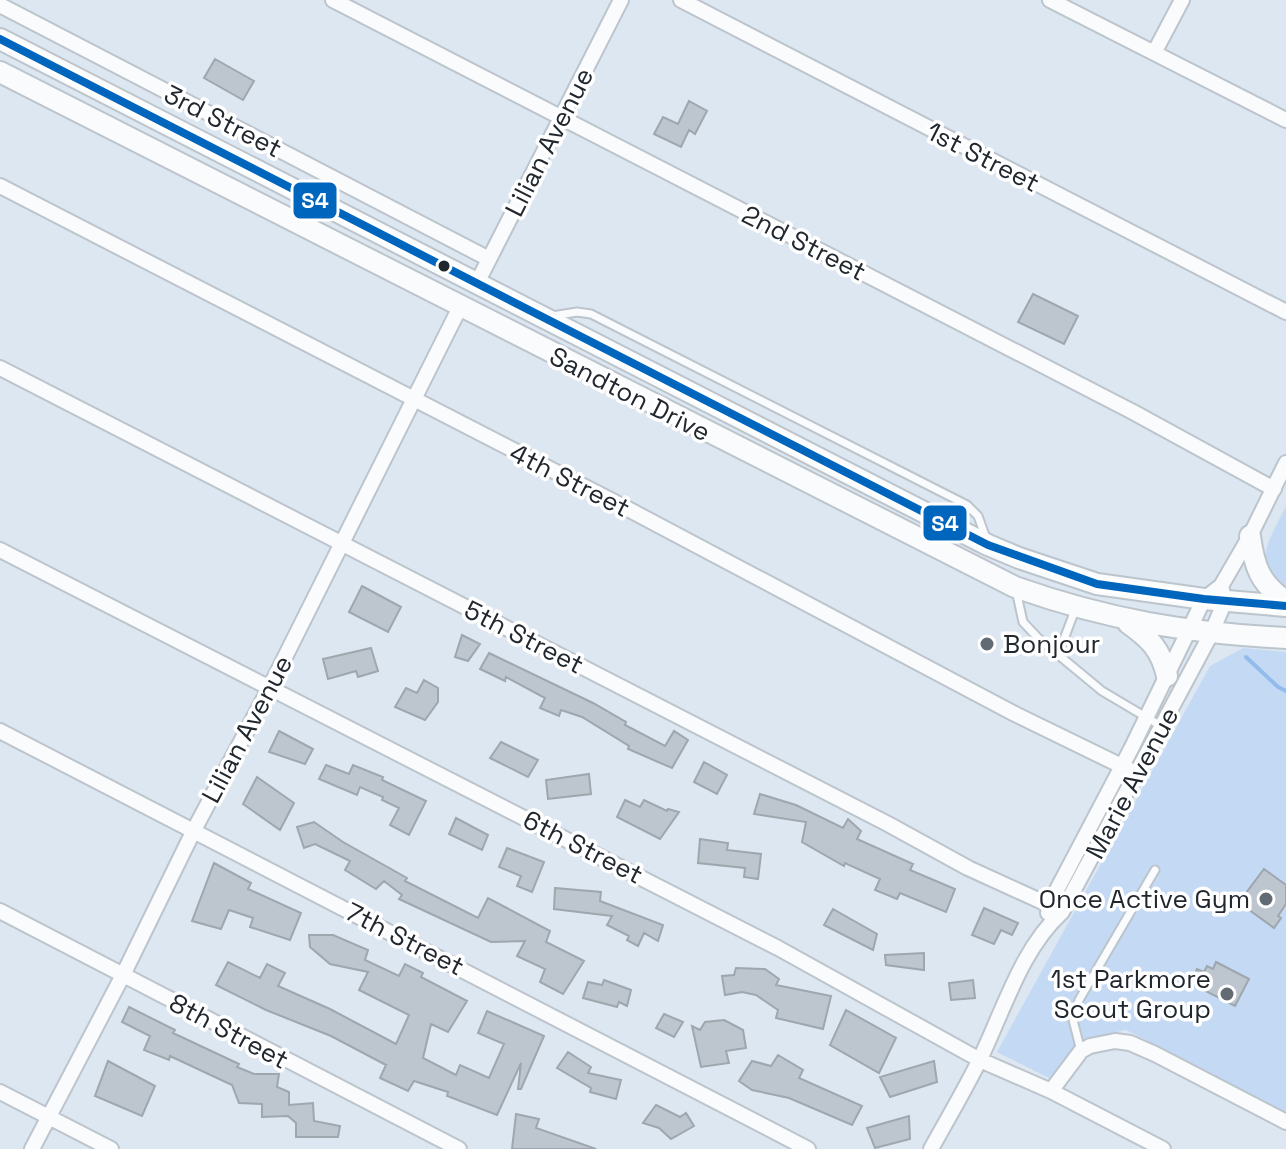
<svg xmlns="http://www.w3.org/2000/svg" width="1286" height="1149" font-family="'Space Grotesk',sans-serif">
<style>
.green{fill:#c3d9f4}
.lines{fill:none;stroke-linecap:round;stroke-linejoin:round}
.stream{stroke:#93bcec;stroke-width:4}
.building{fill:#bdc5ce;stroke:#9ea6ae;stroke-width:2}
.lane-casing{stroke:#bcc4cc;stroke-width:11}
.street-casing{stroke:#bcc4cc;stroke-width:18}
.secondary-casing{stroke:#bcc4cc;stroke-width:24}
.lane{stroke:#fafbfd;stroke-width:7}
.street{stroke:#fafbfd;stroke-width:14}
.secondary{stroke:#fafbfd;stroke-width:20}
.bus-1-casing{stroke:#fff;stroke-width:14}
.bus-1{stroke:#0065bd;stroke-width:8}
.bus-dot{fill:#20272e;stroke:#fff;stroke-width:3}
.poi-dot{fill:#626a73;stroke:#fff;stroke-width:3}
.labels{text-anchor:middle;stroke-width:7;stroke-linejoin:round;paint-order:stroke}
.street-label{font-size:26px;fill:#20272e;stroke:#fff}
.poi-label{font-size:26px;fill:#20272e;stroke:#fff;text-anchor:end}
.line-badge{stroke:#fff;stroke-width:3}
.badge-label{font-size:22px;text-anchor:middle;font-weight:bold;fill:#fff}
</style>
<rect width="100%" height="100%" fill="#dde7f2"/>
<path class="green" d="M1286 506V589C1249 562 1270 540 1286 506Z
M1243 648 1286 652V1112L1126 1030 1088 1038 1051 1079 997 1052 1210 666Z"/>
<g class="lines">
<path class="stream" d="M1246 657 1278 687 1286 691"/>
</g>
<path class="building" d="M215 59 254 81 243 100 204 78Z
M689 101 707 111 695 134 689 130 681 147 654 134 663 117 678 124Z
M1033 294 1078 316 1064 344 1018 322Z
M362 586 401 607 388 632 349 612Z
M462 635 480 644 468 661 455 657Z
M371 648 378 671 358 677 356 671 328 679 323 659Z
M489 653 593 703 626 722 625 725 665 746 674 731 688 740 672 768 628 749 629 746 582 717 561 710 559 716 540 708 545 698 506 677 505 681 480 669Z
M424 680 438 688V702L425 720 395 707 406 688 417 693Z
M279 731 313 749 305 764 269 752Z
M501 742 538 760 528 777 490 758Z
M704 762 727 775 717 794 694 782Z
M326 765 349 774 353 765 383 777 382 780 426 801 409 835 390 825 399 808 382 800 383 797 360 787 357 795 319 779Z
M589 774 591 794 548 799 546 780Z
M257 777 294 803 280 830 243 804Z
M760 794 796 805 843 828 848 819 861 831 857 839 913 864 910 870 955 889 946 912 900 893 897 899 875 890 880 879 845 863 844 866 802 842 806 822 754 814Z
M625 800 640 807 644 800 667 811 668 809 679 812 660 839 617 817Z
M456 818 488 835 482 850 449 834Z
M314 822 343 842 407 878 405 881 478 918 488 898 503 906 550 931 546 942 584 961 563 994 540 982 545 969 517 956 525 941 491 942 399 899 402 895 384 881 376 889 345 870 350 861 315 844 304 848 297 827Z
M700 839 728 843 727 850 761 854 758 879 744 877 745 868 698 863Z
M507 848 544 862 532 892 517 886 521 876 499 867Z
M214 863 251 883 248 889 301 913 290 940 250 927 253 918 229 910 221 929 192 921Z
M1264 869 1286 885V904L1278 916 1281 918 1274 928 1245 907 1249 901 1243 897Z
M555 888 601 892 600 901 663 925 658 941 644 933 638 946 627 940 629 936 607 925 612 916 554 909Z
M984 908 1018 923 1012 935 1001 930 994 944 972 935Z
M833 909 877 934 873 950 824 925Z
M309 935H333L368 950 365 960 399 976 405 964 423 973 421 977 467 1001 448 1032 431 1024 423 1058 456 1075 460 1065 489 1078 504 1044 478 1033 487 1011 544 1036 521 1089H518L521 1063 497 1115 447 1096 448 1092 414 1081 408 1091 380 1078 386 1065 331 1036 266 1010 216 985 228 962 260 978 267 964 285 973 278 986 330 1009 396 1044 409 1015 359 990 368 972 330 964 310 947Z
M924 953V970L886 965 885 955Z
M1216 962 1249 979 1235 1006 1190 983 1197 969 1204 972 1207 966 1213 969Z
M736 968 765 969 779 979 776 985 831 996 823 1029 776 1018 778 1010 756 995 742 992 725 995 722 976 734 975Z
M604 980 631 990 627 1006 619 1002 617 1007 583 998 588 982 602 985Z
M973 980 975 998 951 1000 949 983Z
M129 1007 175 1030 173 1033 239 1064 237 1067 254 1074H279L277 1087 289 1092V1105L313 1103 314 1121 340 1126 338 1137H296V1123L288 1116 262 1117V1104L239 1103 232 1085 170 1056 169 1060 144 1050 150 1036 122 1022Z
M846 1010 896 1038 879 1073 830 1045Z
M664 1014 683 1022 674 1037 656 1028Z
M724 1020 743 1030 746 1048 726 1051 729 1063 701 1067 692 1026 700 1030 705 1022Z
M568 1052 591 1067 588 1073 621 1080 616 1099 590 1092 591 1088 557 1068Z
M778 1055 803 1070 799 1078 862 1106 852 1125 789 1098 752 1090 739 1081 752 1061 771 1066Z
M108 1061 155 1086 142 1116 95 1096Z
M934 1061 937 1082 890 1097 880 1077Z
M656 1105 680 1117 686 1113 694 1126 671 1139 659 1128 643 1123Z
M516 1114 539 1119 536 1128 596 1149H512Z
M909 1116 910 1139 875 1148 867 1128Z"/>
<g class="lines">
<g class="lane-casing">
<path id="lane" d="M552 316 577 312 591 314 967 505 978 516 987 541
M1016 590 1023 622 1038 638 1102 691 1161 726
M1058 655 1075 610
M1081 1051 1073 1020 1079 1000 1155 870"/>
</g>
<g class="street-casing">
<path id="street" d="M333 0 1133 412 1274 489
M681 0 1286 312
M1050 0 1286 120
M0 5 489 259
M1154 53 1182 0
M0 186 626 508 1015 714 1138 774
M477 283 621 0
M0 368 888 824 968 868 1049 905
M0 550 778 948 980 1060 1051 1091 1163 1149
M0 731 808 1149
M0 911 459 1149
M1048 913 1049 905 1131 749 1204 599 1221 586 1250 536 1286 463
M1051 1091 1081 1051 1090 1046 1115 1041 1130 1043 1155 1054 1286 1122
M0 1092 111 1149
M32 1149 123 975 194 830 270 687 460 307
M931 1149C948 1118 966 1088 981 1057 1004 1009 1022 948 1062 912L1211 634 1225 601 1221 586"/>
</g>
<g class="secondary-casing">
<path id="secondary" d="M0 39 988 545 1019 558 1097 584 1204 599 1286 606
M0 72 1015 587C1108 620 1188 633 1286 638
M1250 536C1254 566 1260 584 1286 601
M1128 623C1149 638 1161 649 1167 676"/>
</g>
<use href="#lane" class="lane"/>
<use href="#street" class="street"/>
<use href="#secondary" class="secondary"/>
<g class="bus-1-casing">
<path id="bus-1" d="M0 39 988 545 1097 584 1204 599 1286 606"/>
</g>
<use href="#bus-1" class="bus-1"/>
</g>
<circle class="bus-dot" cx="444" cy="266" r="7"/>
<g class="poi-dot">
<circle cx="987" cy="644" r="8"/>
<circle cx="1266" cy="899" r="8"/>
<circle cx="1227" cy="994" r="8"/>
</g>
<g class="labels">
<g class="street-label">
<text transform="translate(223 121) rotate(27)" y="9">3rd Street</text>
<text transform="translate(549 142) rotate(-63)" y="9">Lilian Avenue</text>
<text transform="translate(983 157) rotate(27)" y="9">1st Street</text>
<text transform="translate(804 243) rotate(27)" y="9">2nd Street</text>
<text transform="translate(630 394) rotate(27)" y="9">Sandton Drive</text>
<text transform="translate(570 480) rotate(27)" y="9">4th Street</text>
<text transform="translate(524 637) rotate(27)" y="9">5th Street</text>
<text transform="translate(247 729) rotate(-62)" y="9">Lilian Avenue</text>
<text transform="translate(1132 783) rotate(-62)" y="9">Marie Avenue</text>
<text transform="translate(583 847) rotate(27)" y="9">6th Street</text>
<text transform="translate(405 939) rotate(27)" y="9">7th Street</text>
<text transform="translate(229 1031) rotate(28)" y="9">8th Street</text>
</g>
<g class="poi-label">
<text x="1003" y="653" text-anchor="start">Bonjour</text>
<text x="1250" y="908">Once Active Gym</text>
<text x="1211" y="988">1st Parkmore<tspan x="1211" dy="30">Scout Group</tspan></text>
</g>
</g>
<g class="line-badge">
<rect x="292" y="181" width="46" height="39" rx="8" fill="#0065bd"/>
<rect x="922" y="504" width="46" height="38" rx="8" fill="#0065bd"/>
</g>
<g class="badge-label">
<text x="315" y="208">S4</text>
<text x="945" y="531">S4</text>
</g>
</svg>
